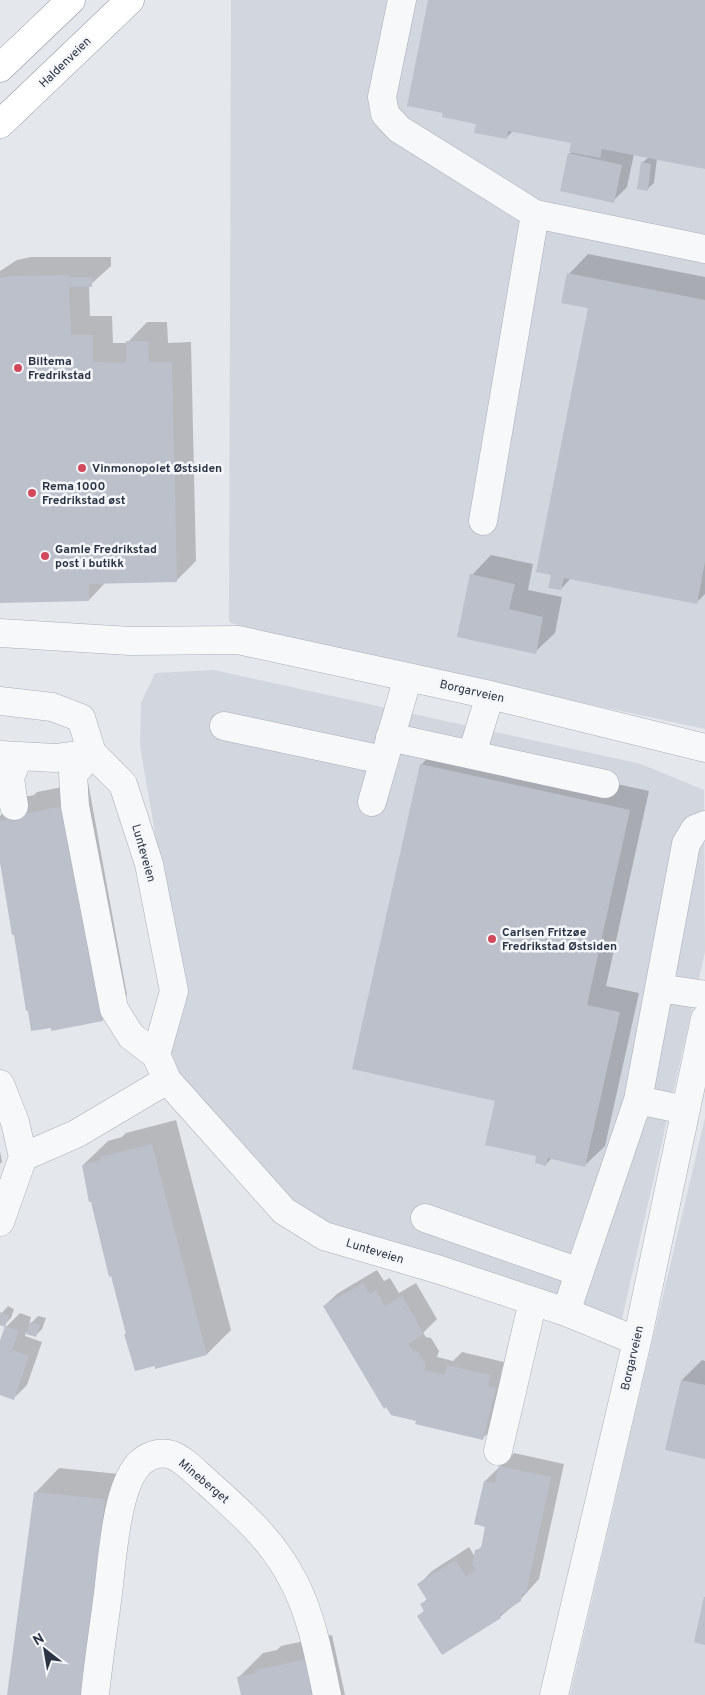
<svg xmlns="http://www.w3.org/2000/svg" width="705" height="1695" font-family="Overpass,sans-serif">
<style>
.built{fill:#d2d6de}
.shadow{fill:#0003}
.building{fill:#bbc0ca}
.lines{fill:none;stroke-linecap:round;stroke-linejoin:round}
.minor-casing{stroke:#a9aeb7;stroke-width:29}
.highway-casing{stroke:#8b94a3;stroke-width:29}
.minor{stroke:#f7f8fa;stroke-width:28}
.highway{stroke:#fff;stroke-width:28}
.poi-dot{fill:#d1495b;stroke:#f4f6f9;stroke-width:2}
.labels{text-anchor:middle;stroke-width:5;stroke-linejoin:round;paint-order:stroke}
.street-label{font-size:12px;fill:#2b3445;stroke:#f4f6f9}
.poi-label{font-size:12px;font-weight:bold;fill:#2b3445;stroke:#f4f6f9;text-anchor:start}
</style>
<rect width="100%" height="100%" fill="#e4e7ec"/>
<path class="built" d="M231 0H705V729L270 636 229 622Z
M214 670 641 764 704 790 705 952 621 1323 311 1216 271 1183 181 1078 171 1052 185 1007 140 746 141 703 155 673Z
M705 1118V1695H570L631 1431Z"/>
<path class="shadow" d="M429 0H705V168L657 158 654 183 647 189 642 163 649 157 634 154 627 187 613 201 569 154 572 151V142L514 130 506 138 477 123 444 112Z
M588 254 705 277V594L696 603 571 578 561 589 589 307 569 274Z
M31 257H111V266L89 286 90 316H112L113 343H127L147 322H167L168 343 191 342 196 561 177 580 106 582 89 600 0 602V271L17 260Z
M491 555 533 564 528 590 562 597 555 633 535 652 472 575Z
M440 745 649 791 606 986 639 993 605 1146 585 1165 552 1158 546 1164 496 1100 421 765Z
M88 782 127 995 102 1020 26 992 0 861V816L18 798 34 795 37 792Z
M176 1120 231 1330 207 1354 156 1364 125 1335 127 1333 83 1165 108 1141 122 1137 126 1133Z
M0 1151 2 1162 0 1164Z
M377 1270 384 1281 390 1278 399 1293 416 1283 437 1319 423 1333 426 1337 431 1338 439 1351 437 1357 453 1361 462 1352 504 1362 501 1373 509 1374 496 1425 482 1439 417 1420 324 1306 338 1293Z
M8 1306 14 1309 11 1318 4 1325 0 1324V1315Z
M20 1313 31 1317 29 1325 38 1316 46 1318 42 1329 35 1336 26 1332 25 1336 42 1342 27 1385 14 1398 0 1394V1341L6 1327Z
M702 1360 705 1361V1458L667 1449 682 1380Z
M514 1453 564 1464 539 1579 520 1600 500 1617 442 1653 419 1616 425 1610 422 1604 428 1598 419 1584 432 1571 469 1547 475 1557 477 1551 483 1545 487 1526 485 1481Z
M59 1468 129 1475 96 1695H9L35 1493Z
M332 1635 345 1695H242L238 1678 263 1653 277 1650 281 1646Z"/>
<path class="building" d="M428 0H705V169L602 149 600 158 569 152 571 143 508 131 507 139 474 133 476 124 442 117 443 113 407 106Z
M568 153 622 165 614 203 560 191Z
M641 162 651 164 648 191 637 189Z
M567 273 705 300V562L697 604 564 578 561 590 548 588 551 575 536 572 588 308 561 303Z
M69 275V277H92V287H69L71 335H93V362L126 363V341H148L149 362H172L177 582 89 584V601L0 603V278L11 276Z
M470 574 515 584 509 609 543 617 536 654 457 637Z
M420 764 630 810 587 1005 620 1012 585 1167 548 1158 546 1166 535 1163 536 1156 485 1145 495 1101 352 1069Z
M64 806 103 1021 51 1031V1028L31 1031 28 1011H26L14 935H12L0 862V821L11 819V816Z
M152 1144 207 1355 155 1369V1366L135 1371 124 1334H126L111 1276 109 1277 91 1202H89L82 1165 101 1160 100 1157Z
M363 1283 370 1294 376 1290 385 1306 402 1296 424 1334 408 1344 412 1350 418 1352 426 1365 424 1370 445 1375 447 1365 491 1375 488 1386 496 1388 483 1440 415 1424 416 1421 391 1415 386 1407 384 1409 323 1306Z
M0 1312 9 1316 5 1327 0 1325Z
M30 1322 40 1325 36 1337 26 1334Z
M5 1326 19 1331 12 1350 29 1356 14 1400 0 1395V1341Z
M681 1380 705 1385V1459L665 1450Z
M499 1466 551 1477 526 1594 522 1593 521 1601 499 1615 501 1618 442 1655 417 1616 424 1611 420 1604 427 1600 417 1584 455 1560 466 1576 476 1570 472 1565 475 1550 481 1548 485 1527 474 1524 484 1481 495 1483Z
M34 1492 105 1499 81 1695H7Z
M704 1597H705V1645L694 1642Z
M307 1659 315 1695H241L237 1677 256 1673 255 1670Z"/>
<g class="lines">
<g class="minor-casing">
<path id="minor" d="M402 0 382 97 385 114 399 129 535 214 705 249
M483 521 535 214
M0 633 130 641 238 640 490 695 705 748
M0 701 52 707 81 718 92 753 123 784 149 864 174 991 156 1055 167 1080 284 1211 324 1236 440 1270 566 1312 637 1341
M224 726 383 760
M390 737 605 784
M92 753 73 774 75 806 114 1009 131 1036 156 1055
M472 754 490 695
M0 755 56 758 92 753
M372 802 408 677
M14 806 10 778 19 756
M659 988 705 995
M0 1084 15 1122 23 1157
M638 1100 685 1110
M425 1218 579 1272
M0 1222 23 1157 76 1134 167 1080
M566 1312 638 1100 686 844 695 829 705 825
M498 1451 533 1301
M95 1695C98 1664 103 1632 107 1601 112 1566 115 1491 138 1465 147 1456 159 1451 172 1455 185 1460 197 1474 208 1483 243 1515 272 1539 294 1582 312 1617 319 1657 327 1695
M554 1695 637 1341 705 1019"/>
</g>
<g class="highway-casing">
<path id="highway" d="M0 68 71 0
M0 124 130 0"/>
</g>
<use href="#minor" class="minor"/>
<use href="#highway" class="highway"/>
</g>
<g class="poi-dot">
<circle cx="18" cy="368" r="5"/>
<circle cx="82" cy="468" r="5"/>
<circle cx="32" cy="493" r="5"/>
<circle cx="45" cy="556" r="5"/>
<circle cx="492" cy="939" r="5"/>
</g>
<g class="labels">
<g class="street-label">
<text transform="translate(65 62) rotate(-44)" y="4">Haldenveien</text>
<text transform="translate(472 691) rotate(13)" y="4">Borgarveien</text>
<text transform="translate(144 853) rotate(74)" y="4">Lunteveien</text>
<text transform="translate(375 1251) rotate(17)" y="4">Lunteveien</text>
<text transform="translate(632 1358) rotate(-77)" y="4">Borgarveien</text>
<text transform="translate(204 1481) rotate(40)" y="4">Mineberget</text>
</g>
<g class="poi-label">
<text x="28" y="365">Biltema<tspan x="28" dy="14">Fredrikstad</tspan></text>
<text x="92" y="472">Vinmonopolet Østsiden</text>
<text x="42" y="490">Rema 1000<tspan x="42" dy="14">Fredrikstad øst</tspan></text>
<text x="55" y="553">Gamle Fredrikstad<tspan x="55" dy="14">post i butikk</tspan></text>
<text x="502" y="936">Carlsen Fritzøe<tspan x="502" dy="14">Fredrikstad Østsiden</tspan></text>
</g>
</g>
<g transform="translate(45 1650) rotate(329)" stroke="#f4f6f9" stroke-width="4" paint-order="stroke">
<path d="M0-4L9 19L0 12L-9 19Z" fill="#2b3445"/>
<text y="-8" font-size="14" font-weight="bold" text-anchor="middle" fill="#2b3445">N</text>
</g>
</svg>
